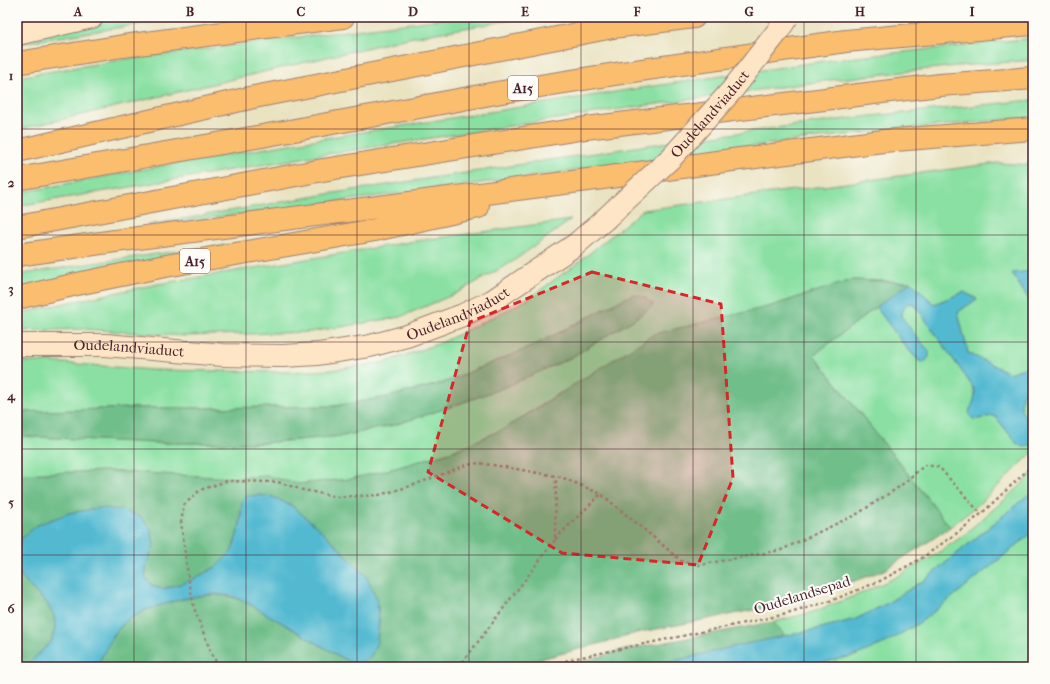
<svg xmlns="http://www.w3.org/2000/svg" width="1050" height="684" font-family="'IM FELL French Canon',serif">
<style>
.green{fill:#8ae0a3;stroke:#6a8067}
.forest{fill:#6fbe89;stroke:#5c6e5a}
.water{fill:#53b9d1;stroke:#4e6c7e}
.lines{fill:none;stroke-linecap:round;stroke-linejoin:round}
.secondary-casing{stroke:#9a8176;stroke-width:24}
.motorway-casing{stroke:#9a8176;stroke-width:24}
.path{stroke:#9a8176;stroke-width:2.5;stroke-dasharray:3 3;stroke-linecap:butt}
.secondary{stroke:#fde5c5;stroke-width:22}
.motorway{stroke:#fbbd6e;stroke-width:22}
.secondary-bridge-casing{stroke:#9a8176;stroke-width:24;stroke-linecap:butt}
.secondary-bridge{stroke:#fde5c5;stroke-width:22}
.marked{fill:#d62828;fill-opacity:0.2;stroke:#d62828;stroke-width:3;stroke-dasharray:8 5;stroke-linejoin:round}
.grid{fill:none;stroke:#4a1f2b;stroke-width:1;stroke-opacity:0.55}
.labels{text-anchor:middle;stroke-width:4;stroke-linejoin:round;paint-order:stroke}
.shield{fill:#fdfcf7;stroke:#806168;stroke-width:1}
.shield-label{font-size:14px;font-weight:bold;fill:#4a1f2b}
.street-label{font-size:15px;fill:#4a1f2b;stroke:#fdfcf7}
.neatline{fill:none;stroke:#4a1f2b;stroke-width:1.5}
.grid-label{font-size:13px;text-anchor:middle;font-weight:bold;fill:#4a1f2b}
</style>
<rect width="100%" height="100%" fill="#fdfcf7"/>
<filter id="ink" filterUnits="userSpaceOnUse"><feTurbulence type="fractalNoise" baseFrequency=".025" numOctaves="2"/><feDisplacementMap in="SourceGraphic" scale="8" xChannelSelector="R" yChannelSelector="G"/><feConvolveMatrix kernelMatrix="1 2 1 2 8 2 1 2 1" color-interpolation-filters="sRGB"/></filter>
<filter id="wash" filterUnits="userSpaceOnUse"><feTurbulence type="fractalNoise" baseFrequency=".012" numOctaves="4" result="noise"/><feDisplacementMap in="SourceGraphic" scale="16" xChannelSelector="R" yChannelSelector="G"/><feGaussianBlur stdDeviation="0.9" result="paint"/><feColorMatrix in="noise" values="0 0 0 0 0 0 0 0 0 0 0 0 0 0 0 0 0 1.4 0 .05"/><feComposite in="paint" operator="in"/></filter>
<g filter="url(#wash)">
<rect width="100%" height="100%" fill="#eae3c2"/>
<path class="green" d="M111 17H188L159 21 17 44V40Z
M458 17H528L408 38 17 130V77L126 59Z
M1033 38V60L947 67 831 80 635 107 314 156 17 206V193L161 166 313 140 634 89 830 60Z
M1033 100V117L872 132 776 143 489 182 147 226V225L334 193 648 145 775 128 871 116Z
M997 163 1033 165V271L1012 274 1033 306V362L1030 366 1009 373 968 353 958 312 977 299 964 292 934 304 911 282 852 280 771 306 558 394 504 429 453 451 396 468 350 479 297 484 268 476 231 478 107 471 17 474V436L156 443H262L342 436 394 425 450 407 508 386 570 358 633 320 654 304 621 300 531 347 443 383 387 397 335 406 211 408H130L17 412V362H51L152 370 288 372 331 370 386 362 443 342 525 301 575 265 643 210Z
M571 220 512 262 455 294 400 317 310 332 184 336 83 329 17 331V314L56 305 158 284 415 241Z
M261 241 17 290V275C98 262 179 250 261 241Z
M907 303H911L915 305 970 383C978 396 976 398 969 411L979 419 989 416H995L1018 445H1031L1033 443V452L978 505 950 527 814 355 876 307 908 350 920 362 929 351 915 335 902 317 903 308Z
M1033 382V434L1021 409 1022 395Z
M1033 472V491L926 579 886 604 856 619 817 629 785 636 773 622 813 612 862 593 896 577 930 558 960 538 1018 488Z
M1033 532V667H804L857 655 887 642 922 621 960 591Z"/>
<path class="forest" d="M852 280 911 282 876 307 814 355 950 527 931 540 884 570 833 589 785 605 774 606 636 633 602 643 510 667H96C105 650 112 634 126 621 142 608 193 594 213 595 226 595 234 597 246 602L346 660 354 664 377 642 379 621 377 599 366 576 323 532 291 505 273 497 242 502 240 525 232 551 216 567 191 580 180 584 163 589 152 586 145 577 147 564 154 545 20 540 17 550V474L107 471 231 478 269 476 297 484 350 479 396 468 453 451 504 429 654 334 771 306Z
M633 294 644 297 654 305 633 320 570 358 508 386 450 407 394 425 342 436 262 443H156L17 436V412L130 408H211L335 406 387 397 443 383 531 347Z
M17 570 29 586 46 602 54 616 55 628 51 642 30 662 17 666Z
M773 622 785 636 649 667H564L619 651Z"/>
<path class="water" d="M1033 271V306L1012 273Z
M911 282 934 304 964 292 977 299 958 312 968 353 1009 373 1030 366 1033 362V382L1022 395 1021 409 1033 434V443L1031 445 1024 447 1018 445 995 416C987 416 981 419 974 420L969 415C969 407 976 401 975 392 975 389 972 386 970 383L915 305 911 303C903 304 903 310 902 317L915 335 929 351V357L924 363C912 360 885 318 876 307Z
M1033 491V532L960 591 922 621 887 642 857 655 804 667H649L732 647 817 629 856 619 886 604 926 579Z
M259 495 273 497 291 505 323 532 366 576 377 599 379 621 377 642 371 656 363 661 354 664 346 660 246 602 232 596 212 594 181 599 145 610 127 620 114 634 96 667H17L30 662 51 642 55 628 54 616 46 602 29 586 17 570V550L20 540 37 525 69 513 100 508 123 510 141 517 151 530 154 545 147 564 145 577 152 586 163 589 180 584 191 580 216 567 232 551 240 525 242 502 247 496Z"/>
</g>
<g filter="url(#ink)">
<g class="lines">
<g class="secondary-casing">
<g id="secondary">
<path d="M17 34 92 17"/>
<path id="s1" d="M17 345H105L223 355 283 356 318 354 370 346 407 336 463 315 492 301 575 245 604 220"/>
</g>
</g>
<g class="motorway-casing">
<path id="motorway" d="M17 63 123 46 343 17
M17 151 254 97 613 27 694 17
M17 179 262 136 496 93 634 71 846 41 1033 24
M17 227 323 170 586 128 940 85 1033 78
M17 255 115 241 603 178 724 161 883 141 1033 129
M17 298 77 284 160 267 375 230 478 207"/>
</g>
<path class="path" d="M555 539 601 494
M219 667 212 655 194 608 188 576 181 523 184 505 200 490 227 481 278 482 303 490 338 497 379 495 411 486 466 465 479 463 505 467 561 477 601 494 658 541 681 561 699 565 781 550 857 514 899 487 925 465 939 467 981 514
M459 667 555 540 556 477
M542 667 577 658 787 614 833 600 880 581 922 558 957 533 981 514 1033 465"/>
<use href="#secondary" class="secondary"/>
<use href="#motorway" class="motorway"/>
<g class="secondary-bridge-casing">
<g id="secondary-bridge">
<path id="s2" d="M604 220 672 157 732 90 778 31 787 17"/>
</g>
</g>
<use href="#secondary-bridge" class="secondary-bridge"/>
</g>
</g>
<path class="marked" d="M592 272 721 304 733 478 698 565 562 553 428 472 470 322Z"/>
<path class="grid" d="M134 17V667M246 17V667M357 17V667M469 17V667M581 17V667M693 17V667M804 17V667M916 17V667M17 129H1033M17 235H1033M17 342H1033M17 449H1033M17 555H1033"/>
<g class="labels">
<g class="shield">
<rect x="508" y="76" width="30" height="24" rx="3"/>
<rect x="180" y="249" width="30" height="24" rx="3"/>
</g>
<g class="shield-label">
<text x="523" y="93">A15</text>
<text x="195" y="266">A15</text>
</g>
<g class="street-label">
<text dy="5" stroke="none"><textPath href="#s2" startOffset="150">Oudelandviaduct</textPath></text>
<text dy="5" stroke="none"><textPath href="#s1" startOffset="448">Oudelandviaduct</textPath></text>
<text dy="5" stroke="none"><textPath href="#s1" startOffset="112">Oudelandviaduct</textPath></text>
<text transform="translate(802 595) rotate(-17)" y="5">Oudelandsepad</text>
</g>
</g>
<rect width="1050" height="684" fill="none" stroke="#fdfcf7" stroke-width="44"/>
<rect x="22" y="22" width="1006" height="640" class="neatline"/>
<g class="grid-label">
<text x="78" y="16">A</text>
<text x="190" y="16">B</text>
<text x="301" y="16">C</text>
<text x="413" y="16">D</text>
<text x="525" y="16">E</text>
<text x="637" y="16">F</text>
<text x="749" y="16">G</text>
<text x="860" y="16">H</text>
<text x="972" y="16">I</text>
<text x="11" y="80">1</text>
<text x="11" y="187">2</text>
<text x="11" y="293">3</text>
<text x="11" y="400">4</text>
<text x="11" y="507">5</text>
<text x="11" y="613">6</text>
</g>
</svg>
